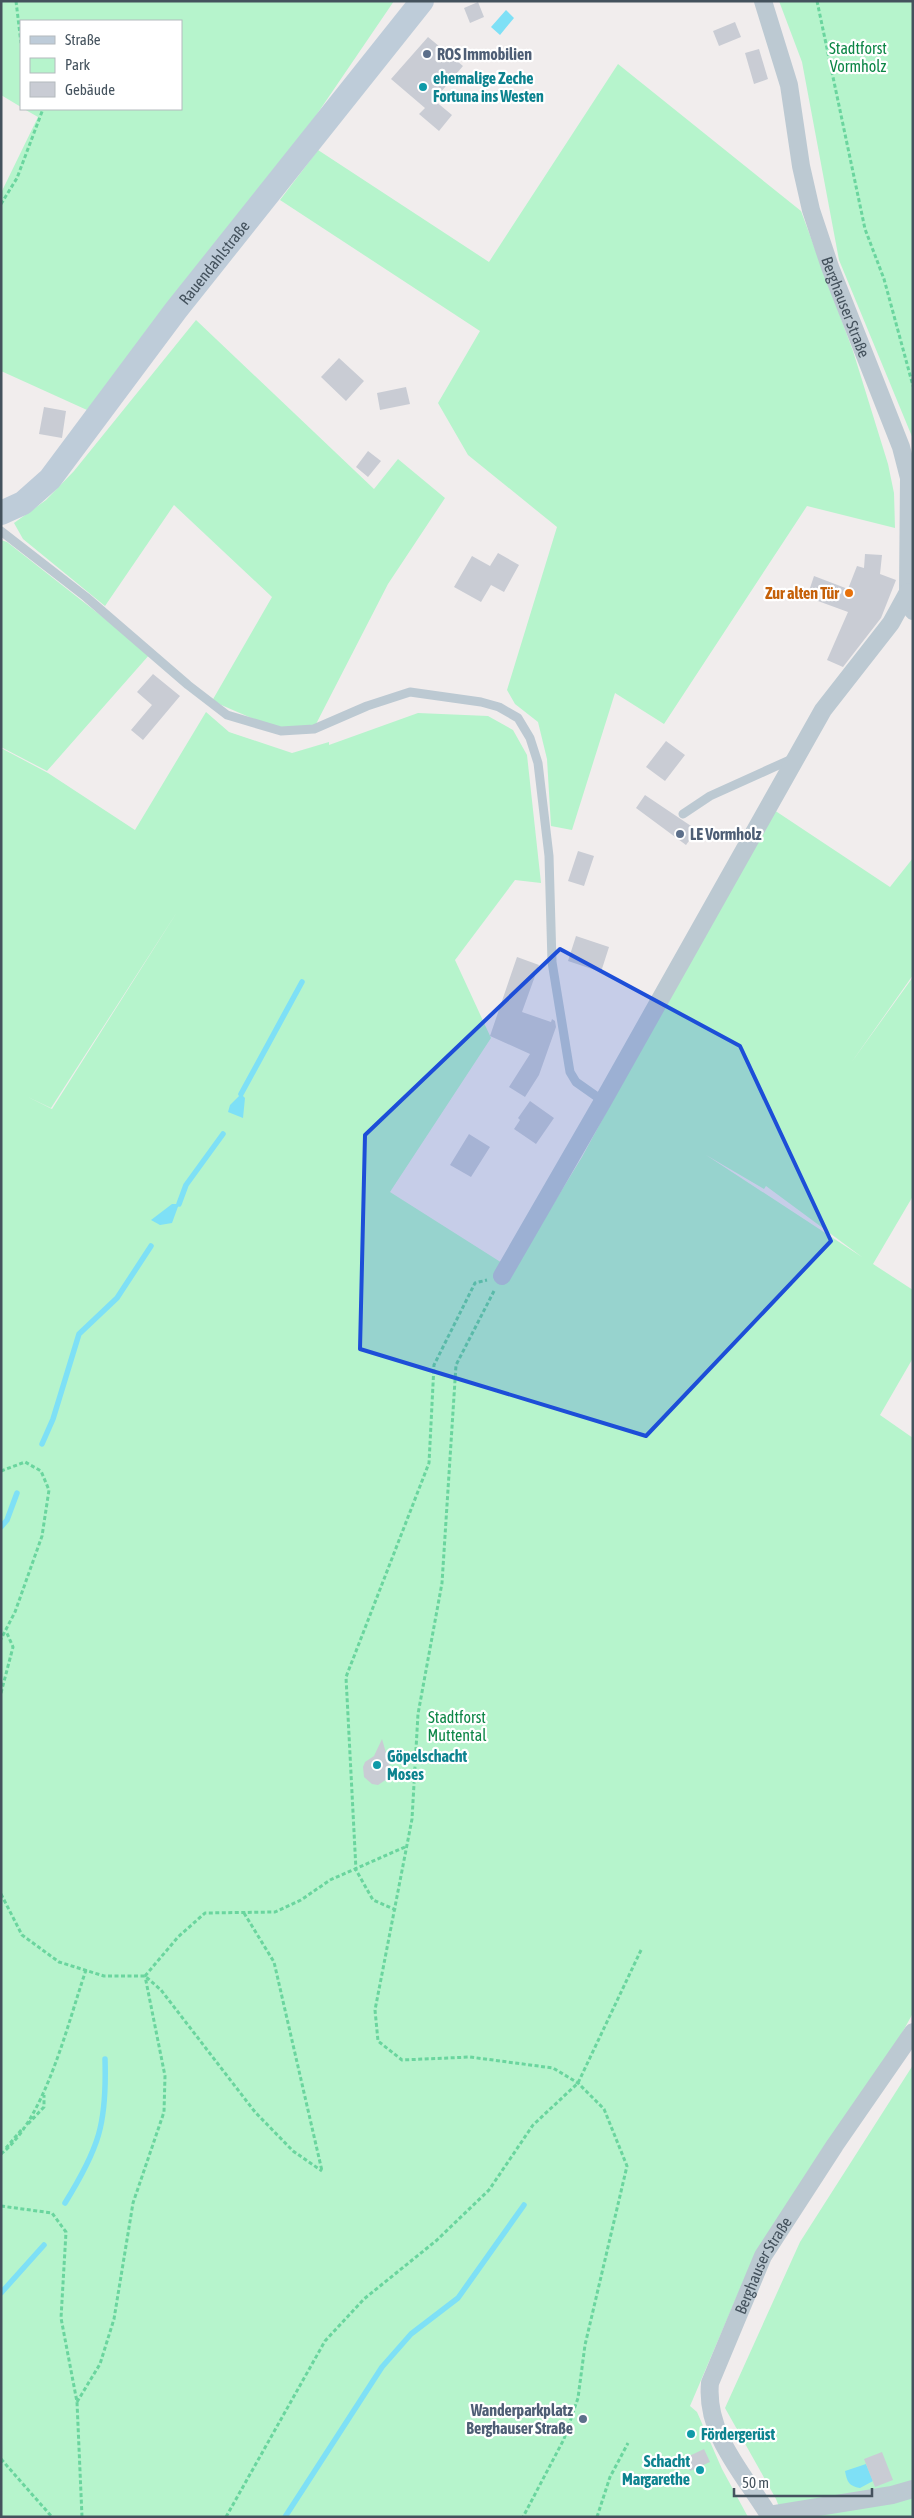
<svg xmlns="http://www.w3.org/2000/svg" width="914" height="2518" font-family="'Asap Condensed',sans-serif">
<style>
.green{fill:#b6f4cc;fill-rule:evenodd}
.water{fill:#7ee0f6}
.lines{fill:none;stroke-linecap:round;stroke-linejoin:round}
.stream{stroke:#7ee0f6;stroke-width:5.5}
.building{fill:#c9ccd4}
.path{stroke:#6ad59e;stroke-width:3;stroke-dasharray:4 2.5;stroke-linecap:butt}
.lane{stroke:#bcc9d2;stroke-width:9}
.street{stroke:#bcc9d2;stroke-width:18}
.secondary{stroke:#beccd9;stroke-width:24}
.marked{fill:#1d4ed8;fill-opacity:0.2;stroke:#1d4ed8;stroke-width:4;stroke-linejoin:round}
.service-dot{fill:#5c6f8a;stroke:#fff;stroke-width:2}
.culture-dot{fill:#0f9aa8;stroke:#fff;stroke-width:2}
.food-dot{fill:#e8710a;stroke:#fff;stroke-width:2}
.labels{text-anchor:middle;stroke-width:4.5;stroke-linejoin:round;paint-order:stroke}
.park-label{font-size:16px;fill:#0c8646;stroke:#fff}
.service-label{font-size:16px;font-weight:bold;fill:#4e5e75;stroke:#fff;text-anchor:start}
.culture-label{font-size:16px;font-weight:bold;fill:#0d838f;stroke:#fff;text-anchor:start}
.street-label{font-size:16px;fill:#44525d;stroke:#fff}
.food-label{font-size:16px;font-weight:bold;fill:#c56008;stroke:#fff;text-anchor:end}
</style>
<rect width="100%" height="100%" fill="#f1eded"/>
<path class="green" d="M1 1H394L315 117 87 410 1 371V193L38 117 24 109H181V21H21V107L1 95Z
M779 1H913V439L839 260 802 62Z
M618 64 801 211 853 351 888 464 894 493 895 528 807 506 664 724 615 693 572 830 551 826 547 759 538 722 515 704 507 690 557 527 468 455 438 403 480 331 280 200 318 150 489 262Z
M196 320 374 489 398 459 445 498 388 584 316 724 288 734 212 701 272 597 174 505 105 606 23 539 14 523 46 500 74 471Z
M1 540 7 542 150 654 47 771 1 747Z
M206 712 229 732 292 753 329 742V745L418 713 488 716 513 730 527 755 541 883 515 880 455 960 491 1038 390 1192 513 1270 582 1157 771 808 890 887 913 858V975L851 1063 913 977V1196L873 1264 913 1290V1358L880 1415 913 1438V2013L902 2033 755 2254 690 2406 697 2412 722 2469 748 2517H1V748L48 773 135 830ZM179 909 52 1109 28 1097 51 1108ZM706 1155 764 1189 766 1186 862 1257Z
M913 2065V2517H783L776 2499 725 2408 800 2242Z"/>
<path class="water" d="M506 10 514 18 500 35 491 27Z
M241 1094 245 1098 243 1118 228 1112 230 1105Z
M172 1204H179L172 1223 160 1225 151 1220Z
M866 2464 873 2481 860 2488C849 2486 847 2482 845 2471Z"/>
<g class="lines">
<path class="stream" d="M241 1094 302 982
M179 1204 186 1185 223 1134
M42 1444 53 1419 79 1334 117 1298 151 1246
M1 1527 7 1520 17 1493
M65 2203C99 2148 107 2124 105 2059
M1 2293 44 2245
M285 2517 382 2367 411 2334 458 2298 524 2205"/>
</g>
<path class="building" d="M478 2 484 17 470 23 464 8Z
M735 22 741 37 719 46 713 31Z
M428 37 463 66 434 100 452 115 439 131 419 114 425 108 391 79Z
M759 49 768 79 754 84 745 53Z
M339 358 364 381 346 401 321 377Z
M406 387 410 404 380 410 377 393Z
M44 407 66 411 62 438 39 434Z
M368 451 381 461 368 477 356 467Z
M498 553 519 565 504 592 491 585 481 602 454 587 472 556 490 566Z
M865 554 882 555 880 574 896 580 881 618 843 667 827 660 848 612 807 597 814 576 848 589 857 566 864 568Z
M153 674 180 696 143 740 131 730 152 705 137 692Z
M666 741 685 755 665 781 646 767Z
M645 795 697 830 686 845 636 808Z
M578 851 594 856 584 886 568 881Z
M576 936 609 947 601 972 568 961Z
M517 957 539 965 522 1012 551 1022 552 1019 555 1021 556 1027 539 1075 525 1097 509 1087 530 1054 490 1036Z
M530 1101 554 1118 536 1144 514 1129 520 1120 518 1118Z
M469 1134 490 1147 471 1177 450 1165Z
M382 1739 391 1770 387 1779 378 1785 372 1784 364 1777 363 1767 365 1762 374 1756Z
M704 2449 710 2462 690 2471 685 2458Z
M882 2452 893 2480 875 2487 864 2459Z"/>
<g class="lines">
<path class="path" d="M16 1 21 43
M817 1 865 229 884 279 913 386
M1 204 17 178 43 109
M494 1291 456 1365 442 1583 418 1714 412 1819 375 2010 378 2041 402 2060 470 2057 553 2068 578 2083 604 2109 627 2166 585 2345 578 2398 564 2439 523 2517
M1 1471 25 1462 41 1471 49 1490 42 1536 15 1612 1 1639
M1 1693 13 1647 6 1631
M1 1894 22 1935 59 1962 104 1976H145L161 1990 255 2112 293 2151 322 2171
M396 1910 373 1900 356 1870 346 1677 429 1463 434 1365 475 1283 487 1280
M244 1913 274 1962 322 2171
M145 1976 178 1937 205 1913 275 1912 301 1900 330 1880 405 1847
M28 2124 44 2107V2095
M6 2148 23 2128
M1 2154C46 2118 67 2025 86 1970
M1 2206 52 2213 66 2232 61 2318 77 2402 82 2517
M77 2402 100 2364 114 2319 133 2203 164 2112 165 2076 145 1976
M1 2459 52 2517
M226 2517 325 2341 364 2299 437 2240 489 2190 533 2125 578 2083 642 1948
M597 2517 610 2477 628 2443"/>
<path class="lane" d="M1 531 86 597 188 685 227 715 281 731 314 729 367 706 410 692 481 702 499 707 518 718 530 738 538 763 549 856 552 962 570 1072 576 1082 603 1101
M683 814 710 796 794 758"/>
<g class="street">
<path id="s1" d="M763 1 789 85 801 166 811 210 830 267 901 447 909 478 908 592 913 611"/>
<path d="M502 1276 603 1101 823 710 891 623 908 592"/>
<path d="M769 2515 892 2495 913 2489"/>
<path id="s2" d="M770 2517C745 2475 705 2435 710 2383L763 2256 835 2145 913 2032"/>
</g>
<path class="secondary" id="s3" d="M1 513 23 503 50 479 176 310 422 1"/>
</g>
<path class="marked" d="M560 949 740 1046 831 1241 646 1436 360 1349 365 1135Z"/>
<g class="service-dot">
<circle cx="427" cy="54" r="5"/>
<circle cx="680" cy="834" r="5"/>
<circle cx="583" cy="2419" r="5"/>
</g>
<g class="culture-dot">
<circle cx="423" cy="87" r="5"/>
<circle cx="377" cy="1765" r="5"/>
<circle cx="691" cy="2434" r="5"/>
<circle cx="700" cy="2470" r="5"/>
</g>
<circle class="food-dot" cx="849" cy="593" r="5"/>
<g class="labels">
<g class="park-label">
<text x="858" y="54">Stadtforst<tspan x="858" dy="18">Vormholz</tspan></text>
<text x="457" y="1723">Stadtforst<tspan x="457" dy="18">Muttental</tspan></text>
</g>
<g class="service-label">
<text x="437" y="60">ROS Immobilien</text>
<text x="690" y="840">LE Vormholz</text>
<text x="573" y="2416" text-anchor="end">Wanderparkplatz<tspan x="573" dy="18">Berghauser Straße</tspan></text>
</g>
<g class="culture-label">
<text x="433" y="84">ehemalige Zeche<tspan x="433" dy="18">Fortuna ins Westen</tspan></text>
<text x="387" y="1762">Göpelschacht<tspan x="387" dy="18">Moses</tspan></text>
<text x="701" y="2440">Fördergerüst</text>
<text x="690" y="2467" text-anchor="end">Schacht<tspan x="690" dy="18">Margarethe</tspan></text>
</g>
<g class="street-label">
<text dy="6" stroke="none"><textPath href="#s3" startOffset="332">Rauendahlstraße</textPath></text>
<text dy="6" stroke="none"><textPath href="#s1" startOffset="318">Berghauser Straße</textPath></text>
<text dy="6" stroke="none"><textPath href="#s2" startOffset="279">Berghauser Straße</textPath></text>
</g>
<g class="food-label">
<text x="839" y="599">Zur alten Tür</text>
</g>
</g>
<rect width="914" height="2518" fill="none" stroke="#44525d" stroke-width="5"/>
<rect x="20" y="20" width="162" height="90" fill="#ffffff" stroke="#b4babe"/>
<rect x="30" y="36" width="25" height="8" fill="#beccd9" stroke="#b4babe"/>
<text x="65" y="45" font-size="15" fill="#44525d">Straße</text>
<rect x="30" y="58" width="25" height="15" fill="#b6f4cc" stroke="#b4babe"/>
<text x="65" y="70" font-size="15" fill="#44525d">Park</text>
<rect x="30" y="82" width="25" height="15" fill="#c9ccd4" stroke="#b4babe"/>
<text x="65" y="95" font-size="15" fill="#44525d">Gebäude</text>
<path d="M734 2488v8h138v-8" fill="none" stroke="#44525d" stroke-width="2.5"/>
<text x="742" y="2488" font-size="15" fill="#44525d" stroke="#ffffff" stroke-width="4" paint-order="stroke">50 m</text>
</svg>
